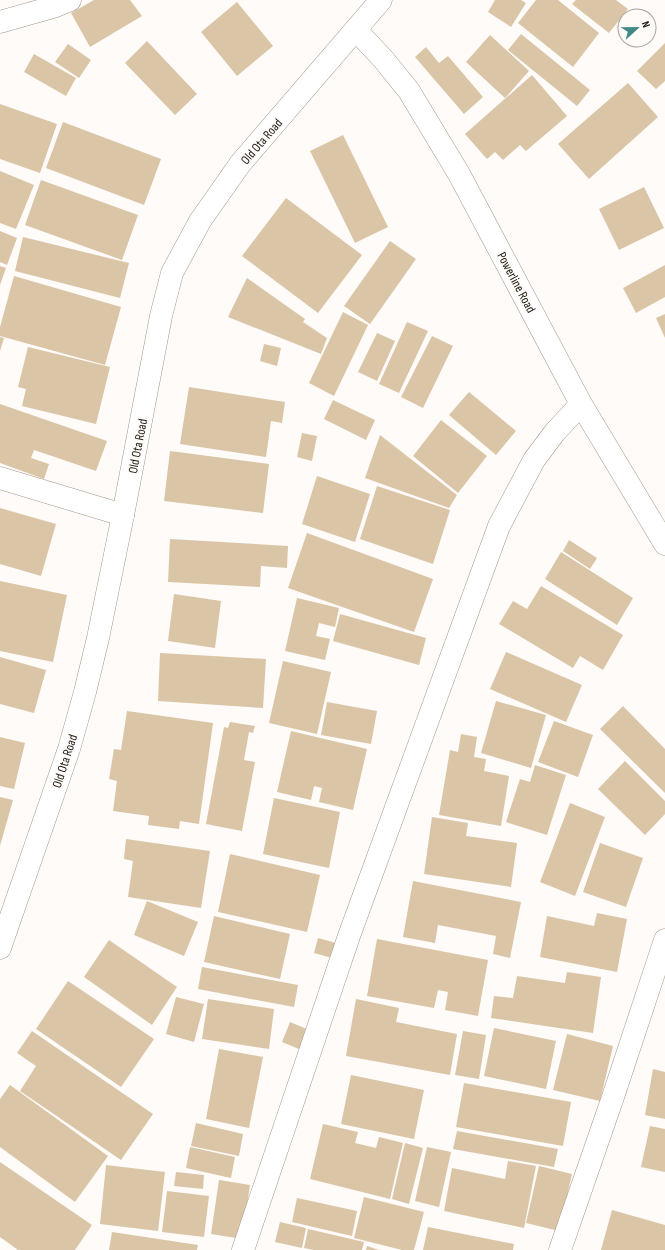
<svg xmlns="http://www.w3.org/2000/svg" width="665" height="1250" font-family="'Sofia Sans Condensed',sans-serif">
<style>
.building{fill:#dbc5a7}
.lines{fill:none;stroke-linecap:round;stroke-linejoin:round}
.street-casing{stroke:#a39888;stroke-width:23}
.secondary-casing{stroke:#a39888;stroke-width:23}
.street{stroke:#fff;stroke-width:22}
.secondary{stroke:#fff;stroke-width:22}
.labels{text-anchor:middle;stroke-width:4;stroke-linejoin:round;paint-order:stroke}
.street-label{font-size:13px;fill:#1c1812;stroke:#fefbf8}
</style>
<rect width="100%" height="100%" fill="#fefbf8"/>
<path class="building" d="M94 0H130L142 16 90 47 71 13Z
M495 0H521L526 3 511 27 488 12Z
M536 0H558L599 33 573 67 518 23Z
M576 0H616L628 9 609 33 572 4Z
M237 2 273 46 237 76 201 32Z
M521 34 590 90 577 106 508 50Z
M490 35 529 71 505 98 466 62Z
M147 41 197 94 175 115 125 63Z
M665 43V81L656 89 637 71Z
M68 44 91 60 79 78 55 62Z
M426 47 439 63 448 56 483 97 464 114 415 57Z
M34 54 76 78 66 96 24 72Z
M532 75 567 116 526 151 520 145 503 160 495 152 487 159 465 134Z
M628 83 658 117 589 179 558 144Z
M0 104 57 124 40 173 0 159Z
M63 122 161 159 144 205 46 168Z
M343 135 388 227 355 243 310 151Z
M0 171 34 185 16 229 0 223Z
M41 180 138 215 122 260 25 225Z
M644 187 664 228 619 250 599 209Z
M286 198 362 255 318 313 242 256Z
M0 231 17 238 7 265 0 262Z
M23 237 129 263 120 298 15 271Z
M390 241 416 259 370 324 344 306Z
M665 265V297L636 313 623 288Z
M0 266 6 268 0 285Z
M14 276 121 307 105 365 0 336V327Z
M247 278 305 319 303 322 327 338 321 354 228 317Z
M343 312 368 325 334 396 309 383Z
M665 314V338L656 318Z
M407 322 428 331 399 393 379 384Z
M377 333 395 341 377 381 358 372Z
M432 336 453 346 423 408 401 397Z
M0 337 4 338 0 351Z
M264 344 281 348 277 366 260 361Z
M28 347 110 367 96 424 22 406 26 389 18 387Z
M189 387 285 402 282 423 271 421 266 457 180 444Z
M469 392 516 431 496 455 449 415Z
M333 400 375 420 366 440 324 419Z
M0 404 107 441 96 471 34 450 31 458 49 464 44 479 0 463Z
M441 420 487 456 458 493 413 456Z
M302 433 317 436 312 461 297 457Z
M380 435 457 495 449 508 365 478Z
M170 451 269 464 263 513 164 501Z
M317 476 370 494 355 542 302 524Z
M377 486 450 510 433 564 360 539Z
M0 508 56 524 41 576 0 564Z
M307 533 433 579 414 632 288 588Z
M170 539 288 546 287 568 261 566 260 587 168 582Z
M569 540 597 558 590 569 563 551Z
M561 552 633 598 617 625 545 579Z
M0 581 67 595 53 662 0 651Z
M541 586 623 635 603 670 580 656 573 668 499 624 513 601 527 609Z
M174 594 221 601 215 648 168 641Z
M297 598 339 608 335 627 319 623 316 636 330 639 325 660 285 651Z
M340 614 426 638 419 665 333 641Z
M506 652 582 685 566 722 490 689Z
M160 653 266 659 263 708 158 701Z
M0 657 46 670 34 713 0 704Z
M283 661 331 672 317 734 269 723Z
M496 701 546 715 531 768 481 753Z
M327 702 377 711 371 744 321 735Z
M623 706 665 749V793L600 729Z
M127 711 213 723 199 824 180 821 179 829 148 825 149 816 113 811 117 781 109 779 114 749 121 750Z
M554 721 593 735 578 777 538 762Z
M230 722 255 726 253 733 249 732 244 760 255 762 242 831 206 824 224 727 228 728Z
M291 731 367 749 353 810 319 802 322 788 314 786 311 800 277 792Z
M461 734 477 737 474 757 486 759 484 771 509 776 501 826 439 815 450 750 458 752Z
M0 737 25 743 14 789 0 786Z
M625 761 665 801V814L645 835 598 789Z
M535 765 566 775 547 835 506 822 520 779 530 782Z
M0 797 13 800 0 846Z
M274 798 340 812 329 868 263 854Z
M570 803 605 817 575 896 540 882Z
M432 817 468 823 466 836 517 843 511 887 424 874Z
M126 839 210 851 201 908 128 897 133 861 124 859Z
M600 843 643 858 626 907 583 892Z
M230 854 320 875 307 932 218 912Z
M413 881 521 902 510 958 493 954 496 936 438 925 435 943 403 937Z
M147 901 198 922 184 956 134 935Z
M597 913 627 919 617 972 540 957 547 916 594 926Z
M214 916 290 934 280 979 204 962Z
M318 938 336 943 332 958 314 953Z
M377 939 488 960 478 1016 445 1010 448 992 438 990 434 1008 367 996Z
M109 940 177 987 152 1025 84 977Z
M202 967 298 985 294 1007 198 989Z
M567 972 601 977 593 1033 491 1018 494 996 513 998 517 976 565 983Z
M68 981 154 1039 121 1087 36 1029Z
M176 997 204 1004 194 1042 166 1034Z
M208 999 274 1009 269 1049 202 1039Z
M356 999 399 1008 396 1022 457 1034 450 1075 346 1056Z
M290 1022 314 1032 306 1052 282 1042Z
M494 1028 556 1041 546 1089 484 1076Z
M32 1031 153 1114 121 1160 20 1091 36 1066 17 1053Z
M463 1031 486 1035 479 1079 455 1075Z
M567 1034 613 1046 600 1101 553 1090Z
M219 1049 263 1057 249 1128 206 1119Z
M653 1069 665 1072V1119L645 1115Z
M351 1075 424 1090 414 1139 341 1124Z
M464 1083 571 1102 563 1146 456 1127Z
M10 1085 108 1156 75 1202 0 1147V1099Z
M196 1123 243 1134 239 1156 191 1146Z
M323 1124 358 1132 355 1143 376 1148 379 1137 403 1143 390 1199 310 1179Z
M650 1126 665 1129V1172L641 1167Z
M457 1131 558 1149 554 1167 453 1149Z
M405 1143 423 1148 409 1204 392 1199Z
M190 1147 235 1157 231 1178 186 1168Z
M427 1147 451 1152 439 1207 415 1201Z
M508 1161 536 1166 524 1228 444 1211 452 1168 505 1179Z
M0 1162 92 1225 75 1250H18L0 1237Z
M106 1165 165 1172 158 1231 100 1224Z
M539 1166 572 1174 559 1231 526 1223Z
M176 1172 204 1175 203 1189 174 1186Z
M219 1180 250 1185 242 1239 211 1234Z
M167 1191 209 1196 204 1237 162 1232Z
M364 1197 424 1212 414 1250H402L354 1238Z
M297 1198 357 1211 352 1236 292 1222Z
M612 1210 665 1225V1250H601Z
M280 1222 306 1228 302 1248 275 1242Z
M428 1227 514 1244 513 1250H423Z
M308 1229 364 1242 362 1250H314L304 1248Z
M112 1232 198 1245 197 1250H109Z
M367 1246 379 1250H366Z"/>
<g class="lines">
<g class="street-casing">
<path id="street" d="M0 22 53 7 70 0
M356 30 384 60 409 91 459 174 581 404 665 544
M0 478 123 515
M243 1250 349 936 499 526 534 460 555 432 581 404
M560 1250 613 1097 665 940"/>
</g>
<g class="secondary-casing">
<path id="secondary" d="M0 948 69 749 85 692 98 638 123 515 161 316 172 273 200 221 240 164 381 0"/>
</g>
<use href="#street" class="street"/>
<use href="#secondary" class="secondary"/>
</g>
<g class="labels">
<g class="street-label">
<text transform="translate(261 141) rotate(-49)" y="5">Old Ota Road</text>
<text transform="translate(517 282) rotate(62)" y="5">Powerline Road</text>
<text transform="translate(137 446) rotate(-79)" y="5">Old Ota Road</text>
<text transform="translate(64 761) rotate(-72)" y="5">Old Ota Road</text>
</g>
</g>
<g transform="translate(637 28) rotate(68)"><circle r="19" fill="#fefbf8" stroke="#a4a09c"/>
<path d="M0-3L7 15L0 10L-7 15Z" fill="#438a85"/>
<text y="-6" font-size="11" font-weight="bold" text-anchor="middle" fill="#1c1812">N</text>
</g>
</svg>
